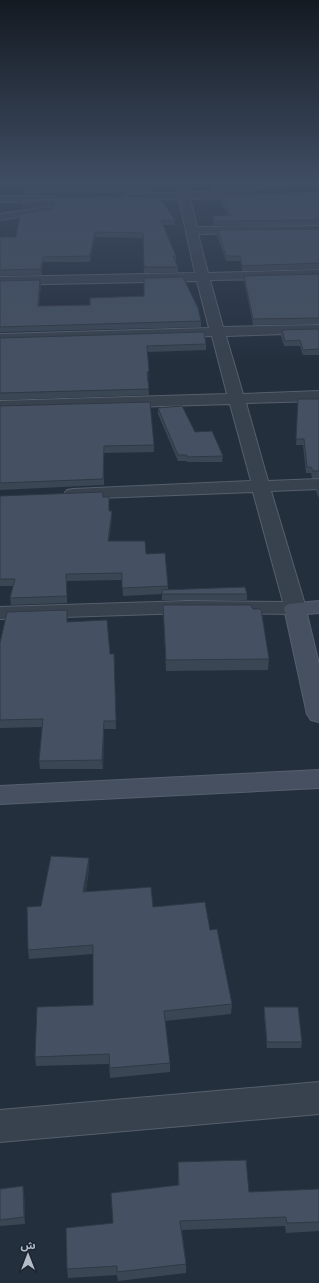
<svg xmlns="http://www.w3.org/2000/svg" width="319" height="1283" font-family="'Archivo Narrow','Noto Sans Arabic',sans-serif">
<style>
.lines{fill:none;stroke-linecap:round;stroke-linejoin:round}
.minor-casing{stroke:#565f6c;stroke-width:2}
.secondary-casing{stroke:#565f6c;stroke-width:2}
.minor{fill:#38414e;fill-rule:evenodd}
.secondary{fill:#465061;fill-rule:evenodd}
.wall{fill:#3b4654}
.shaded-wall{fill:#303945}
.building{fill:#455162;stroke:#303945}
</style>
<rect width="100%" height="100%" fill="#242f3e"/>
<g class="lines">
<g class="minor-casing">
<path id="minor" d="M176 183H186L188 192 248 191 253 194 248 197 190 199 197 227 319 226V232L198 234 208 273 319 270V278L210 280 223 327 319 325V333L226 336 243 394 319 391V401L246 403 268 481 319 479V489L271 491 306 608 302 612 295 614 188 613 0 619V607L188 601 283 602 253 492 73 499 67 498 64 494 67 490 73 489 251 481 230 404 0 411V401L227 394 212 336 0 342V334L209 328 197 281 0 285V277L195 273 179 199 128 200 123 197 128 194 178 193Z
M0 196H52L57 199 52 202H0Z
M48 207 52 208 54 210 52 212 0 220V214Z
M319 1082V1114L0 1142V1110Z"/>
</g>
<g class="secondary-casing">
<path id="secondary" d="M319 601V613L307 614 319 664V722L311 720 307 714 284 608 288 604Z
M319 770V788L0 804V786Z"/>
</g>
<use href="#minor" class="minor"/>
<use href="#secondary" class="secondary"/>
</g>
<path class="wall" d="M0 183H149L152 188V192L24 194V185H0Z
M209 183H319V188L213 191Z
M319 192V225H214L213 220V216L229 215 219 200V195Z
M158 196 175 220V225H163L176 256V261H175L178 267V272L144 273 143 238 95 237 90 262H43L42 275 0 276V237H16L53 207 48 206 21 209V205L22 198Z
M319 229V269L242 271 240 261H226L217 235 218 230Z
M319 274V324L253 325 244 281V276Z
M40 280 41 286 39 306 201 321V327L0 332V281Z
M319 329V355H303L300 346H284L281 336 282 330Z
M0 338 206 344V350L147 352 149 378H148L149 395 0 400Z
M319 399V478H312L311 473H306L303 445H296L298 405Z
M0 406 154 445V452L104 453V485L0 490Z
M158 408 195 432 223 456 222 462H187V461H178L158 414Z
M319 483V499L316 491 317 484Z
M0 496 109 497V511L112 518 109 541 146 554 168 586V590L247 594V600H162V594L123 596 122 580 67 581V603L11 605 10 598 13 586H0Z
M163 605 269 659 268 670 166 671Z
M67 622 110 654H114L116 729H104L103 769H40L39 761 42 727 0 728V643Z
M89 858V868L86 891 153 907 210 930 232 1004 231 1014 165 1021 170 1063V1072L110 1078 109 1064 36 1066 35 1057 93 1005V954L29 959 28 950 41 906Z
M264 1007 302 1042 301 1048H267L264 1014Z
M178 1162 249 1192 319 1189V1231L286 1233 285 1226 182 1230 186 1264V1273L118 1281 117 1275 68 1278 67 1269 113 1223 178 1185Z
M0 1189 24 1192 25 1224 0 1226Z"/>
<path class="shaded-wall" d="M47 201 48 206 21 209V205Z
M95 232V237L90 262V256Z
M43 257V262L42 275 41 269Z
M40 280 41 286 38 311V306Z
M149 371V378H147V372Z
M112 511V518L108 548V541Z
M104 721V729L103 769 102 760Z
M89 858V868L84 901 83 892Z
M23 1186 24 1192 25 1224 24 1217Z"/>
<path class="building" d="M24 183H149L152 188 23 190Z
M212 183H306L213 186Z
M319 192V220L215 221 213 216 232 215 219 195Z
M158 196 175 220H161L176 256H173L178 267H144L143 233 95 232 90 256 43 257 41 269 0 270V237H16L20 214 52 209 55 205 53 202 47 201 21 205 22 198Z
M319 229V263L242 266 240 256H226L218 230Z
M319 274V318L253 319 244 276Z
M183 277 198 308 201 321 0 327V281L40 280 38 306 90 305V298L144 296V278Z
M319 329V349L303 350 300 340 285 341 282 330Z
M204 332 206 344 147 346 149 371 147 372 149 389 0 393V338Z
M298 399H319V471H313L311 467H307L304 439H296Z
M150 402 154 445 104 446 103 479 0 483V406Z
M182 406 195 432 212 431 223 456 187 457V455H178L158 408Z
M319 483V490L317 484Z
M103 492V497H109V511H112L108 541H145L146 554 165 553 168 586 122 588V573L66 574 67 596 10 598 15 579H0V496Z
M245 587 247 594H162V590Z
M163 605H251L253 609H261L269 659 166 660Z
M67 610V622L107 620 110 654H114L116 721H104L102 760 39 761 43 719 0 720V643L7 612Z
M51 856 89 858 83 892 151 887 153 907 205 902 210 930 217 929 232 1004 164 1011 170 1063 110 1068 109 1054 35 1057 37 1007 93 1005V945L28 950 27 907 41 906Z
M264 1007H298L302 1042H267Z
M246 1160 249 1192 319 1189V1222L287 1223 286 1217 180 1221 186 1264 117 1272V1266L67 1269 66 1228 113 1223 111 1193 179 1185 178 1162Z
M23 1186 24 1217 0 1220V1189Z"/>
<linearGradient id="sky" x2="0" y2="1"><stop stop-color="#141a22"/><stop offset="0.5" stop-color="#3f4d63"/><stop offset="1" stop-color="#3f4d63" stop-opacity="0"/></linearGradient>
<rect width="319" height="363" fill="url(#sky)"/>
<g transform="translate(28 1255)" stroke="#1d2633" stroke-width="3" paint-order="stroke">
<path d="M0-3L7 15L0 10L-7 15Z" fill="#b4bcc9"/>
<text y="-6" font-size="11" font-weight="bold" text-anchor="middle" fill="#b4bcc9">ش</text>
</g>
</svg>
